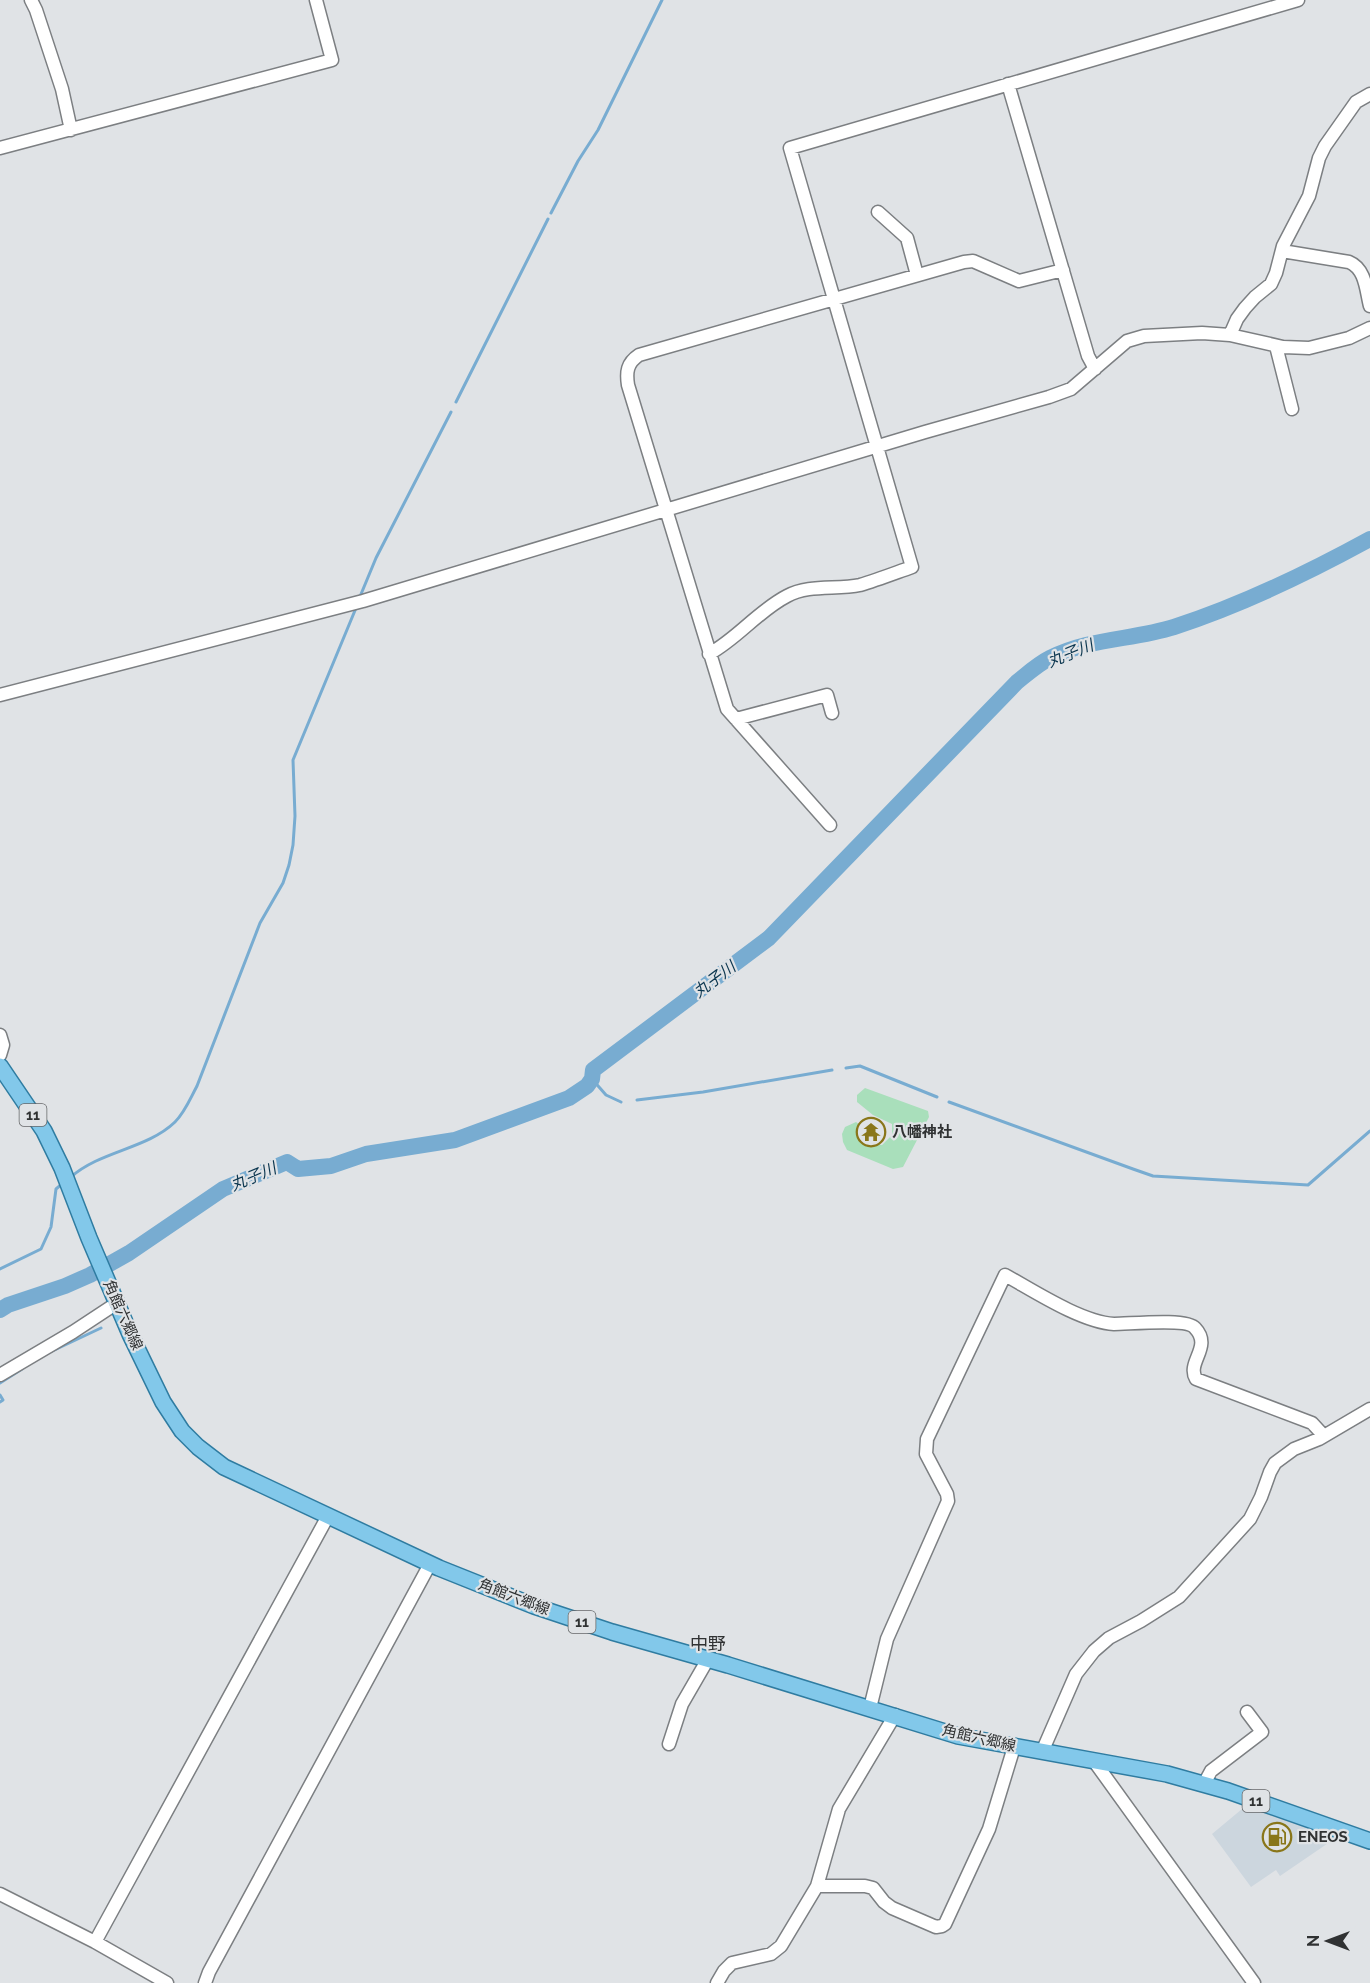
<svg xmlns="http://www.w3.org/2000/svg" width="1370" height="1983" font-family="Raleway,'Noto Sans JP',sans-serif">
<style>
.built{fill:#ccd6de}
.green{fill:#a9dfbb}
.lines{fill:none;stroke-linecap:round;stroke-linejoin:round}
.stream{stroke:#78acd1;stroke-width:3}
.river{stroke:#78acd1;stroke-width:16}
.minor-casing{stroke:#7c7f82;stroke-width:15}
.major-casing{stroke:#2f7ca1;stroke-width:18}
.minor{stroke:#fff;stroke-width:12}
.major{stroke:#82c8ea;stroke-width:15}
.labels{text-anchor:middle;stroke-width:4.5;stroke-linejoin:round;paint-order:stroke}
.shield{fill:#e0e3e6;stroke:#656769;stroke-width:1.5}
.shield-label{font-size:14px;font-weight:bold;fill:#303233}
.poi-label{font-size:15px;font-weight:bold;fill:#303233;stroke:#e0e3e6;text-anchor:start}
.street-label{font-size:15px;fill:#303233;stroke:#e0e3e6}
.water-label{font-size:16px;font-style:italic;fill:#0b364f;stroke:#e0e3e6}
.quarter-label{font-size:18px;fill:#303233;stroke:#e0e3e6}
</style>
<rect width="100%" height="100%" fill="#e0e3e6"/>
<path class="built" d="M1248 1804 1340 1835 1280 1876 1276 1870 1251 1887 1212 1834Z"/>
<path class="green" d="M865 1088 928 1111 929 1117 903 1167 893 1169 847 1150 843 1142 842 1134 845 1127 856 1122 860 1125 861 1135 872 1144 882 1145 892 1135V1124L873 1115 857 1102V1095Z"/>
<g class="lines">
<path class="stream" d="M551 213 578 161 598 130 662 0
M456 402 548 219
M359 599 376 558 451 412
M846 1068 860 1066 937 1097
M592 1079 606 1095 621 1102
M637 1100 703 1092 832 1070
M949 1102 1133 1169 1153 1176 1308 1185 1370 1131
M71 1177C100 1151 147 1149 175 1122 185 1112 190 1099 197 1086L260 923 283 883 289 865 293 845 295 816 293 760 356 608
M0 1269 41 1249 51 1227 56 1189 63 1183
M48 1353 101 1328
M0 1383 22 1369
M0 1395 3 1400 0 1402"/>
<path class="river" d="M0 1310 8 1305 65 1286 90 1275 129 1253 223 1189 287 1162 298 1169 331 1166 366 1154 455 1140 569 1098 587 1086 592 1079 593 1070 769 938 1017 682C1027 674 1038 664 1050 658 1089 638 1133 640 1174 627 1242 605 1308 573 1370 539"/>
<g class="minor-casing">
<path id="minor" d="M31 0 36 10 62 89 71 130
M1008 84 1088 356 1095 369
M0 148 332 60 316 0
M878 212 907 238 917 275
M1282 251 1349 262C1366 269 1366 291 1370 306
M1230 335 1237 319 1245 308 1255 297 1271 284 1276 273 1283 246 1309 196 1319 158 1325 146 1356 102 1370 94
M1276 346 1292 409
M709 654C738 638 758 611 787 596 809 584 836 590 860 585 877 580 895 573 912 567L790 148 1298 0
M0 695 363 601 925 432 1049 397 1071 389 1127 341 1144 336 1202 333 1230 335 1283 347 1309 348 1349 338 1370 328
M736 719 827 695 832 713
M830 825 727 709 628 385C626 372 627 363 639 355L964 262 973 261 1019 281 1063 270
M0 1035 3 1045 0 1055
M0 1375 73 1332 117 1303
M870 1708 887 1639 948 1501 947 1494 926 1454 927 1439 1005 1275C1034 1291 1081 1322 1114 1324 1130 1324 1187 1318 1195 1328 1213 1347 1186 1362 1196 1379L1312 1423 1324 1436
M669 1744 682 1704 708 1659
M1042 1752 1076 1674 1094 1651 1109 1638 1141 1621 1179 1597 1250 1519 1261 1497 1270 1472 1275 1463 1294 1449 1319 1439 1370 1409
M1094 1761 1254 1983
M1204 1784 1211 1771 1262 1732 1247 1712
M817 1886H865L873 1888 884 1902 892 1908 936 1927 942 1926 945 1924 989 1829 1014 1747
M0 1894 95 1942 167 1983
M95 1942 328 1516
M205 1983 209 1972 430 1564
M717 1983 724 1971 732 1963 771 1954 781 1946 817 1886 839 1809 895 1715"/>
</g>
<g class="major-casing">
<path id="major" d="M0 1066 44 1131 62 1168 89 1238 130 1334 163 1402 182 1431 198 1447 224 1467 439 1568 534 1606 612 1632 728 1665 958 1736 1167 1774 1228 1791 1370 1841"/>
</g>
<use href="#minor" class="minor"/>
<use href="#major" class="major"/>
</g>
<defs>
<g id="temple-ring" transform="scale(1.5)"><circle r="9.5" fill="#e0e3e6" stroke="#89761a" stroke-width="1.5"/><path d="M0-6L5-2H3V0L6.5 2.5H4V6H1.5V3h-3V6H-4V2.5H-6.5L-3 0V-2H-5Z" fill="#89761a"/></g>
<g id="fuel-ring" transform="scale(1.5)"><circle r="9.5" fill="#e0e3e6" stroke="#89761a" stroke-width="1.5"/><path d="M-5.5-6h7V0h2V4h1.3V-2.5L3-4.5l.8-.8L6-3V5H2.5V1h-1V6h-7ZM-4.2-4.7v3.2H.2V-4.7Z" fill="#89761a"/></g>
</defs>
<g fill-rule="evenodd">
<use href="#temple-ring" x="871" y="1132"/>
<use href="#fuel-ring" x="1277" y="1837"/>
</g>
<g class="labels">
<g class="shield">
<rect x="19.5" y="1104" width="27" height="22" rx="4.5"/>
<rect x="568.5" y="1611" width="27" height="22" rx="4.5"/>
<rect x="1242.5" y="1790" width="27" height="22" rx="4.5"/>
</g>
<g class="shield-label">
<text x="33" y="1120">11</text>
<text x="582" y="1627">11</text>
<text x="1256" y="1806">11</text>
</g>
<g class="poi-label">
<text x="892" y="1137">八幡神社</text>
<text x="1298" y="1842">ENEOS</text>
</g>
<g class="street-label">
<text transform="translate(123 1315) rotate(66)" y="5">角館六郷線</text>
<text transform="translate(514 1597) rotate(21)" y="5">角館六郷線</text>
<text transform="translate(979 1738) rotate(13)" y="5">角館六郷線</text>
</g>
<g class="water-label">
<text transform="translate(1070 653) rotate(-22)" y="6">丸子川</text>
<text transform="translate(714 979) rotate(-37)" y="6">丸子川</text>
<text transform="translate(253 1176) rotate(-23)" y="6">丸子川</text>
</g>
<g class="quarter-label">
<text x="708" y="1650">中野</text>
</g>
</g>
<g transform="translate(1328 1941) rotate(270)" stroke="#e0e3e6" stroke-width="4.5" paint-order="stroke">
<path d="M0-4.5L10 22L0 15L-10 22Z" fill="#303233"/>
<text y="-9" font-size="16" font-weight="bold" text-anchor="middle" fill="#303233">N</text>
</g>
</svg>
